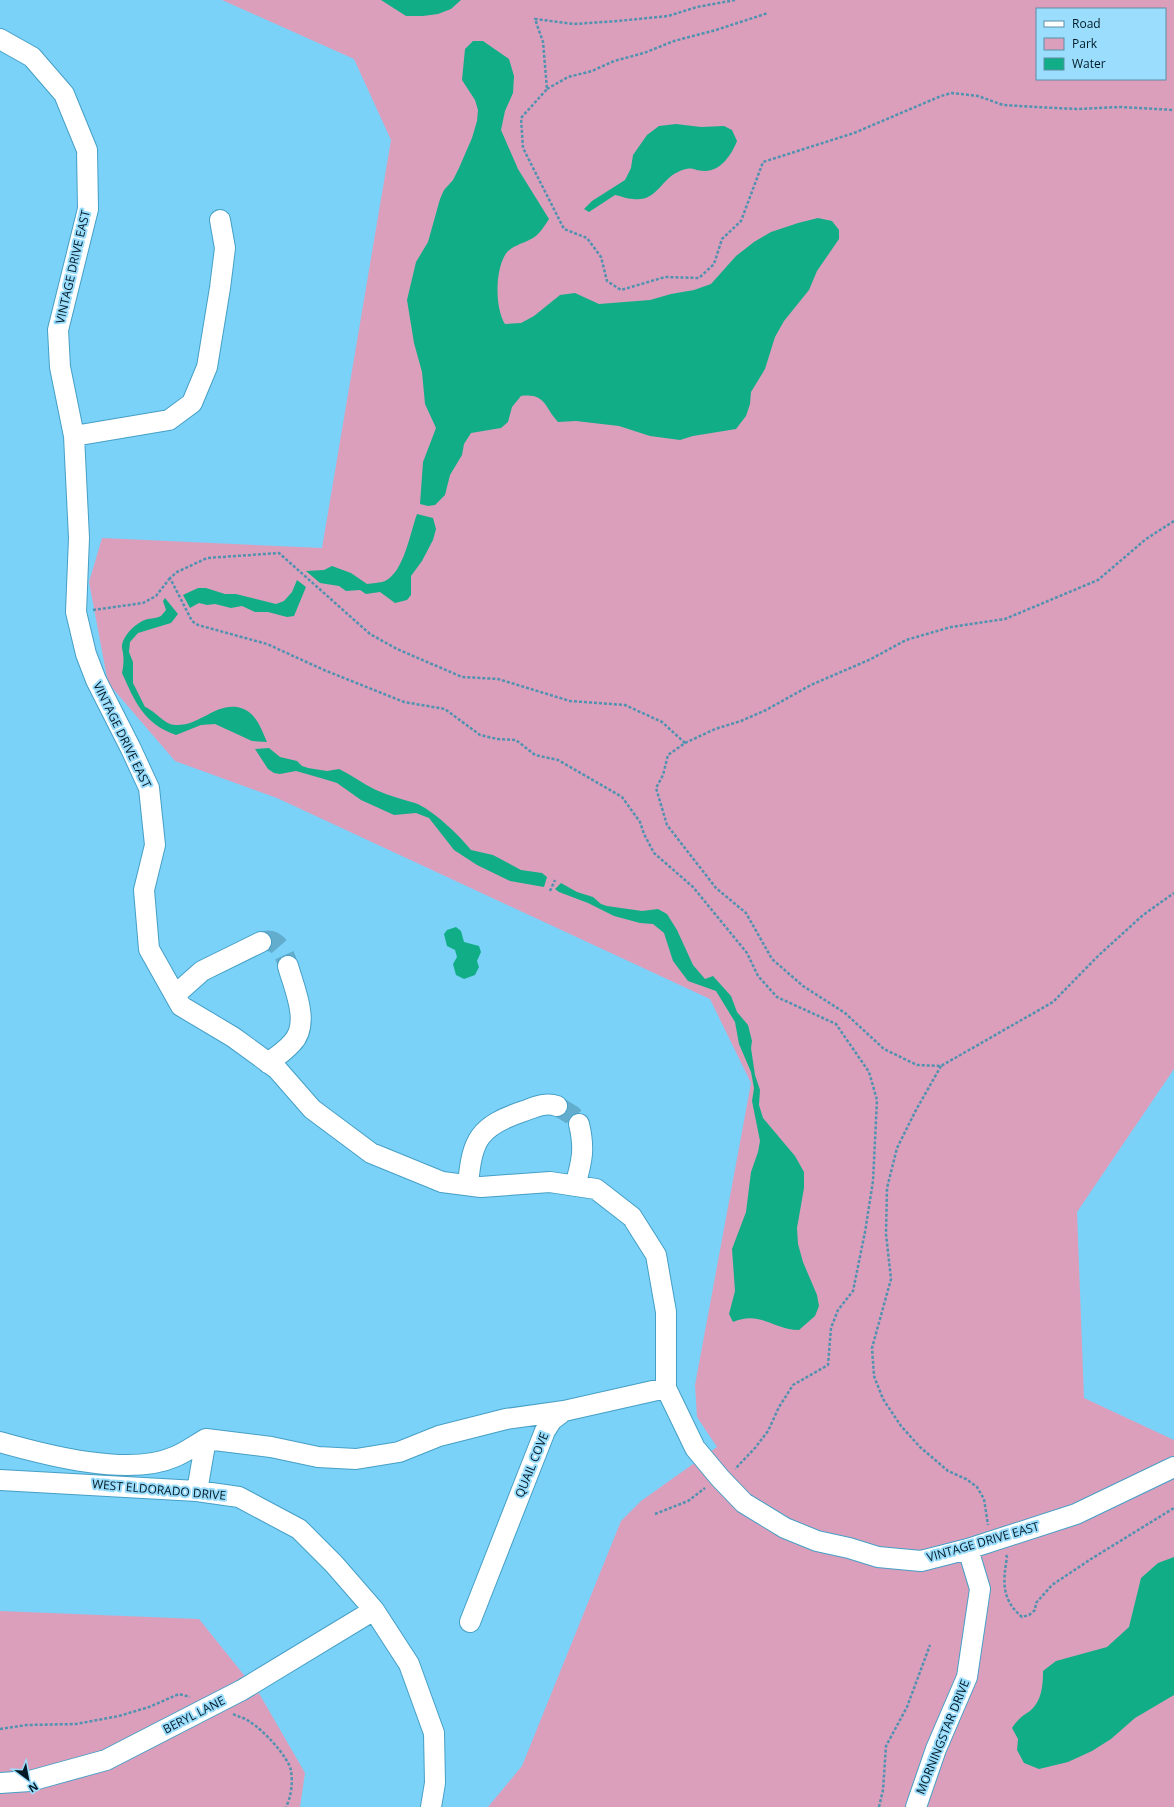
<svg xmlns="http://www.w3.org/2000/svg" width="1174" height="1807" font-family="'Open Sans',sans-serif">
<style>
.green{fill:#db9fbc;fill-rule:evenodd}
.water{fill:#11ad86}
.lines{fill:none;stroke-linecap:round;stroke-linejoin:round}
.minor-tunnel{stroke:#62adce;stroke-width:20;stroke-dasharray:20 10;stroke-linecap:butt}
.minor-casing{stroke:#469fc5;stroke-width:22}
.path{stroke:#5092af;stroke-width:2.5;stroke-dasharray:3 2;stroke-linecap:butt}
.minor{stroke:#fff;stroke-width:20}
.labels{text-anchor:middle;stroke-width:4;stroke-linejoin:round;paint-order:stroke}
.street-label{font-size:12px;fill:#001924;stroke:#9addfd}
</style>
<rect width="100%" height="100%" fill="#7bd2f9"/>
<path class="green" d="M222 0H1174V1069L1077 1212 1084 1398 1174 1440V1807H488L522 1766 621 1521 641 1501 717 1447 697 1417 695 1385 751 1083 710 999 277 798 175 761 108 683 89 582 102 538 322 548 391 140 354 59ZM1037 9H1165V79H1037Z
M0 1611 199 1619 260 1695 305 1773 300 1807H0Z"/>
<path class="water" d="M381 0H461L451 9 438 14 423 16H406Z
M473 41H483L509 59 514 76 513 93 505 111 501 130 518 169 549 219C545 225 540 234 533 238 525 243 510 246 505 255 495 272 495 308 505 324L521 323 534 316 560 295 575 293 599 304 650 300 671 294 694 290 711 284 736 256 754 242 771 232 798 223 818 218 832 221 839 230V239L817 271 809 290 784 321 775 337 765 369 751 392 750 404 746 416 736 429 693 436 680 440 650 436 619 426 576 421 558 422C544 407 546 393 521 396L512 407 508 422 501 428 471 433 464 444 462 455 450 475 445 495 435 505 428 506 420 504 423 462 436 428 425 404 422 372 414 343 407 300 416 262 428 242 440 199 444 190 453 180 459 168 472 138 477 121 478 110 475 100 462 80 465 49Z
M676 124 701 127 724 126 732 130 737 141C732 154 721 171 705 171 692 171 693 165 678 172 660 180 657 202 633 199 627 199 621 196 615 195L589 212 584 209 592 201 625 180 631 168 633 155 647 135 659 126Z
M417 514 433 518 436 529 433 540 422 561 411 576V595L407 600 395 603 380 592 366 594 360 590 346 591 339 586 320 583 306 571 324 570 332 566 351 573 367 584C372 583 380 583 385 581 404 572 410 533 417 514Z
M297 580 306 587 294 616 287 617 268 612H255L242 606 231 608 215 604 207 605 199 603 190 608 183 595 198 588H206L225 594H236L276 604 284 601 292 592Z
M165 598 178 614 171 623 138 633 130 642 129 652 133 662V683L145 707C156 711 164 725 176 725 199 726 214 704 237 707 255 710 260 726 267 742L252 741 215 724 201 725 176 735C144 724 135 702 122 673 124 663 124 657 122 648 121 636 138 621 148 619 153 618 157 618 161 616L166 610 163 601Z
M269 748 280 757 297 761 302 766 308 768 327 771 339 769C352 775 363 784 376 790 389 796 402 799 415 803 432 809 460 836 471 850L493 855 521 870 542 873 547 877 544 887 510 881 477 865 454 850 429 818 416 813 394 815 361 800 337 783 324 779 296 771 280 774 274 773 268 769 255 749Z
M561 883 577 892 593 897 601 904 607 906 642 911 658 909 667 914 677 930 693 965 705 979 713 976 731 996 737 1012 748 1025 752 1041 751 1048 755 1075 760 1090 759 1105 763 1118 795 1156 804 1172V1188L797 1228 798 1244 803 1262 817 1295 819 1306 815 1316 799 1330C774 1330 760 1310 733 1322L729 1314 735 1291 732 1249 746 1212 751 1172 758 1152 760 1141 752 1101 754 1088 751 1072 739 1044 735 1022 716 991 688 981 673 961 664 933 653 924 640 923 614 916 588 903 559 892 555 889Z
M456 927 461 931 464 942 479 946 481 952 477 961 479 967 475 975 464 979 456 975 453 964 457 957 455 950 447 946 444 934 447 930Z
M1174 1557V1695L1135 1718 1111 1739 1092 1751 1068 1762 1039 1769 1024 1763 1017 1750 1018 1739 1012 1728C1017 1720 1022 1716 1030 1711 1042 1701 1043 1685 1043 1671L1056 1661 1107 1647 1129 1627 1141 1578 1158 1563Z"/>
<g class="lines">
<path class="minor-tunnel" d="M261 942C277 936 285 953 288 966
M557 1106 572 1115 579 1124"/>
<g class="minor-casing">
<path id="minor" d="M0 39 32 57 64 94 87 150 88 209 58 330 60 367 74 436 79 538 76 612 86 654 96 680 131 749 149 788 155 845 144 890 149 949 181 1006 233 1037 277 1069 312 1109 371 1153 442 1182 481 1187 550 1182 596 1189 632 1217 656 1255 666 1312V1388L695 1448 720 1478 744 1503 785 1528 817 1541 849 1548 878 1557 921 1561 968 1549 1076 1514 1174 1467
M74 436 169 420 192 403 207 367 220 288 225 248 220 220
M175 995 202 971 261 942
M268 1063C276 1057 285 1051 292 1043 311 1024 294 988 288 966
M468 1185C472 1139 479 1126 524 1111 535 1107 546 1102 557 1106
M575 1186C582 1161 585 1149 579 1124
M0 1442C46 1455 129 1477 174 1457 185 1453 195 1445 206 1439
M0 1480 197 1491 239 1497 299 1529 334 1564 374 1610 409 1664 434 1733 435 1783 431 1807
M197 1491 206 1439 271 1447 318 1457 356 1459 399 1452 439 1436 506 1419 564 1411
M470 1622 545 1431 552 1420 564 1411 666 1388
M0 1783 30 1781 106 1760 242 1690 374 1610
M916 1807 936 1749 967 1677 980 1589 968 1549"/>
</g>
<path class="path" d="M735 0 697 7 668 16 618 21 574 24 535 19 543 42 547 89 521 118 523 148 564 229 587 238 601 257 607 281 621 290 665 277 699 278 714 264 722 239 741 221 763 162 854 133 941 96 952 93 978 96 1003 105 1036 107 1077 109 1120 107 1174 110
M547 89 568 77 592 71 614 61 644 53 674 41 716 30 768 13
M1174 521 1146 539 1098 580 1005 619 951 627 906 640 871 659 811 685 766 710 741 721 715 729 685 743 668 755 663 775 656 788 667 825 716 888 746 913 772 959 803 986 845 1013 884 1049 917 1065 941 1066 1053 1002 1098 956 1143 915 1174 893
M93 610 143 603 156 596 170 578
M685 743 662 722 625 705 570 701 498 679 462 677 397 649 370 634 279 553 207 558 177 572 170 578 192 621 198 625 267 644 324 670 404 702 445 709 480 735 497 739 516 740 535 755 558 760 622 797 640 822 644 834 654 853 693 887 747 953 758 976 777 997 836 1024 869 1072 877 1100 873 1181 865 1232 853 1291 838 1310 831 1328 828 1365 793 1385 779 1407 768 1431 755 1448 735 1469
M550 891 555 880
M941 1066 916 1110 897 1148 887 1188 886 1234 891 1279 872 1348 874 1376 883 1399 901 1426 920 1447 948 1471 966 1479 977 1487 984 1499 988 1525
M655 1514 688 1501 705 1488
M1006 1555 1007 1557C1003 1582 1001 1599 1022 1617L1029 1615 1035 1610 1036 1603 1052 1585 1091 1559 1174 1508
M233 1714C239 1717 245 1718 250 1722 262 1729 289 1757 291 1771 293 1783 291 1797 286 1807
M0 1729 27 1725 76 1724 119 1716 149 1707 179 1694 190 1697
M879 1807 883 1790 886 1746 907 1707 930 1645"/>
<use href="#minor" class="minor"/>
</g>
<g class="labels">
<g class="street-label">
<text transform="translate(73 267) rotate(-77)" y="4">VINTAGE DRIVE EAST</text>
<text transform="translate(122 735) rotate(64)" y="4">VINTAGE DRIVE EAST</text>
<text transform="translate(532 1465) rotate(-68)" y="4">QUAIL COVE</text>
<text transform="translate(159 1490) rotate(5)" y="4">WEST ELDORADO DRIVE</text>
<text transform="translate(983 1542) rotate(-16)" y="4">VINTAGE DRIVE EAST</text>
<text transform="translate(194 1715) rotate(-27)" y="4">BERYL LANE</text>
<text transform="translate(943 1737) rotate(-68)" y="4">MORNINGSTAR DRIVE</text>
</g>
</g>
<rect x="1036" y="8" width="130" height="72" fill="#9addfd" stroke="#5c8fa6"/>
<rect x="1044" y="21" width="20" height="6" fill="#ffffff" stroke="#5c8fa6"/>
<text x="1072" y="28" font-size="12" fill="#001924">Road</text>
<rect x="1044" y="38" width="20" height="12" fill="#db9fbc" stroke="#5c8fa6"/>
<text x="1072" y="48" font-size="12" fill="#001924">Park</text>
<rect x="1044" y="58" width="20" height="12" fill="#11ad86" stroke="#5c8fa6"/>
<text x="1072" y="68" font-size="12" fill="#001924">Water</text>
<g transform="translate(28 1779) rotate(148)" stroke="#9addfd" stroke-width="3" paint-order="stroke">
<path d="M0-3L7 15L0 10L-7 15Z" fill="#001924"/>
<text y="-6" font-size="11" font-weight="bold" text-anchor="middle" fill="#001924">N</text>
</g>
</svg>
